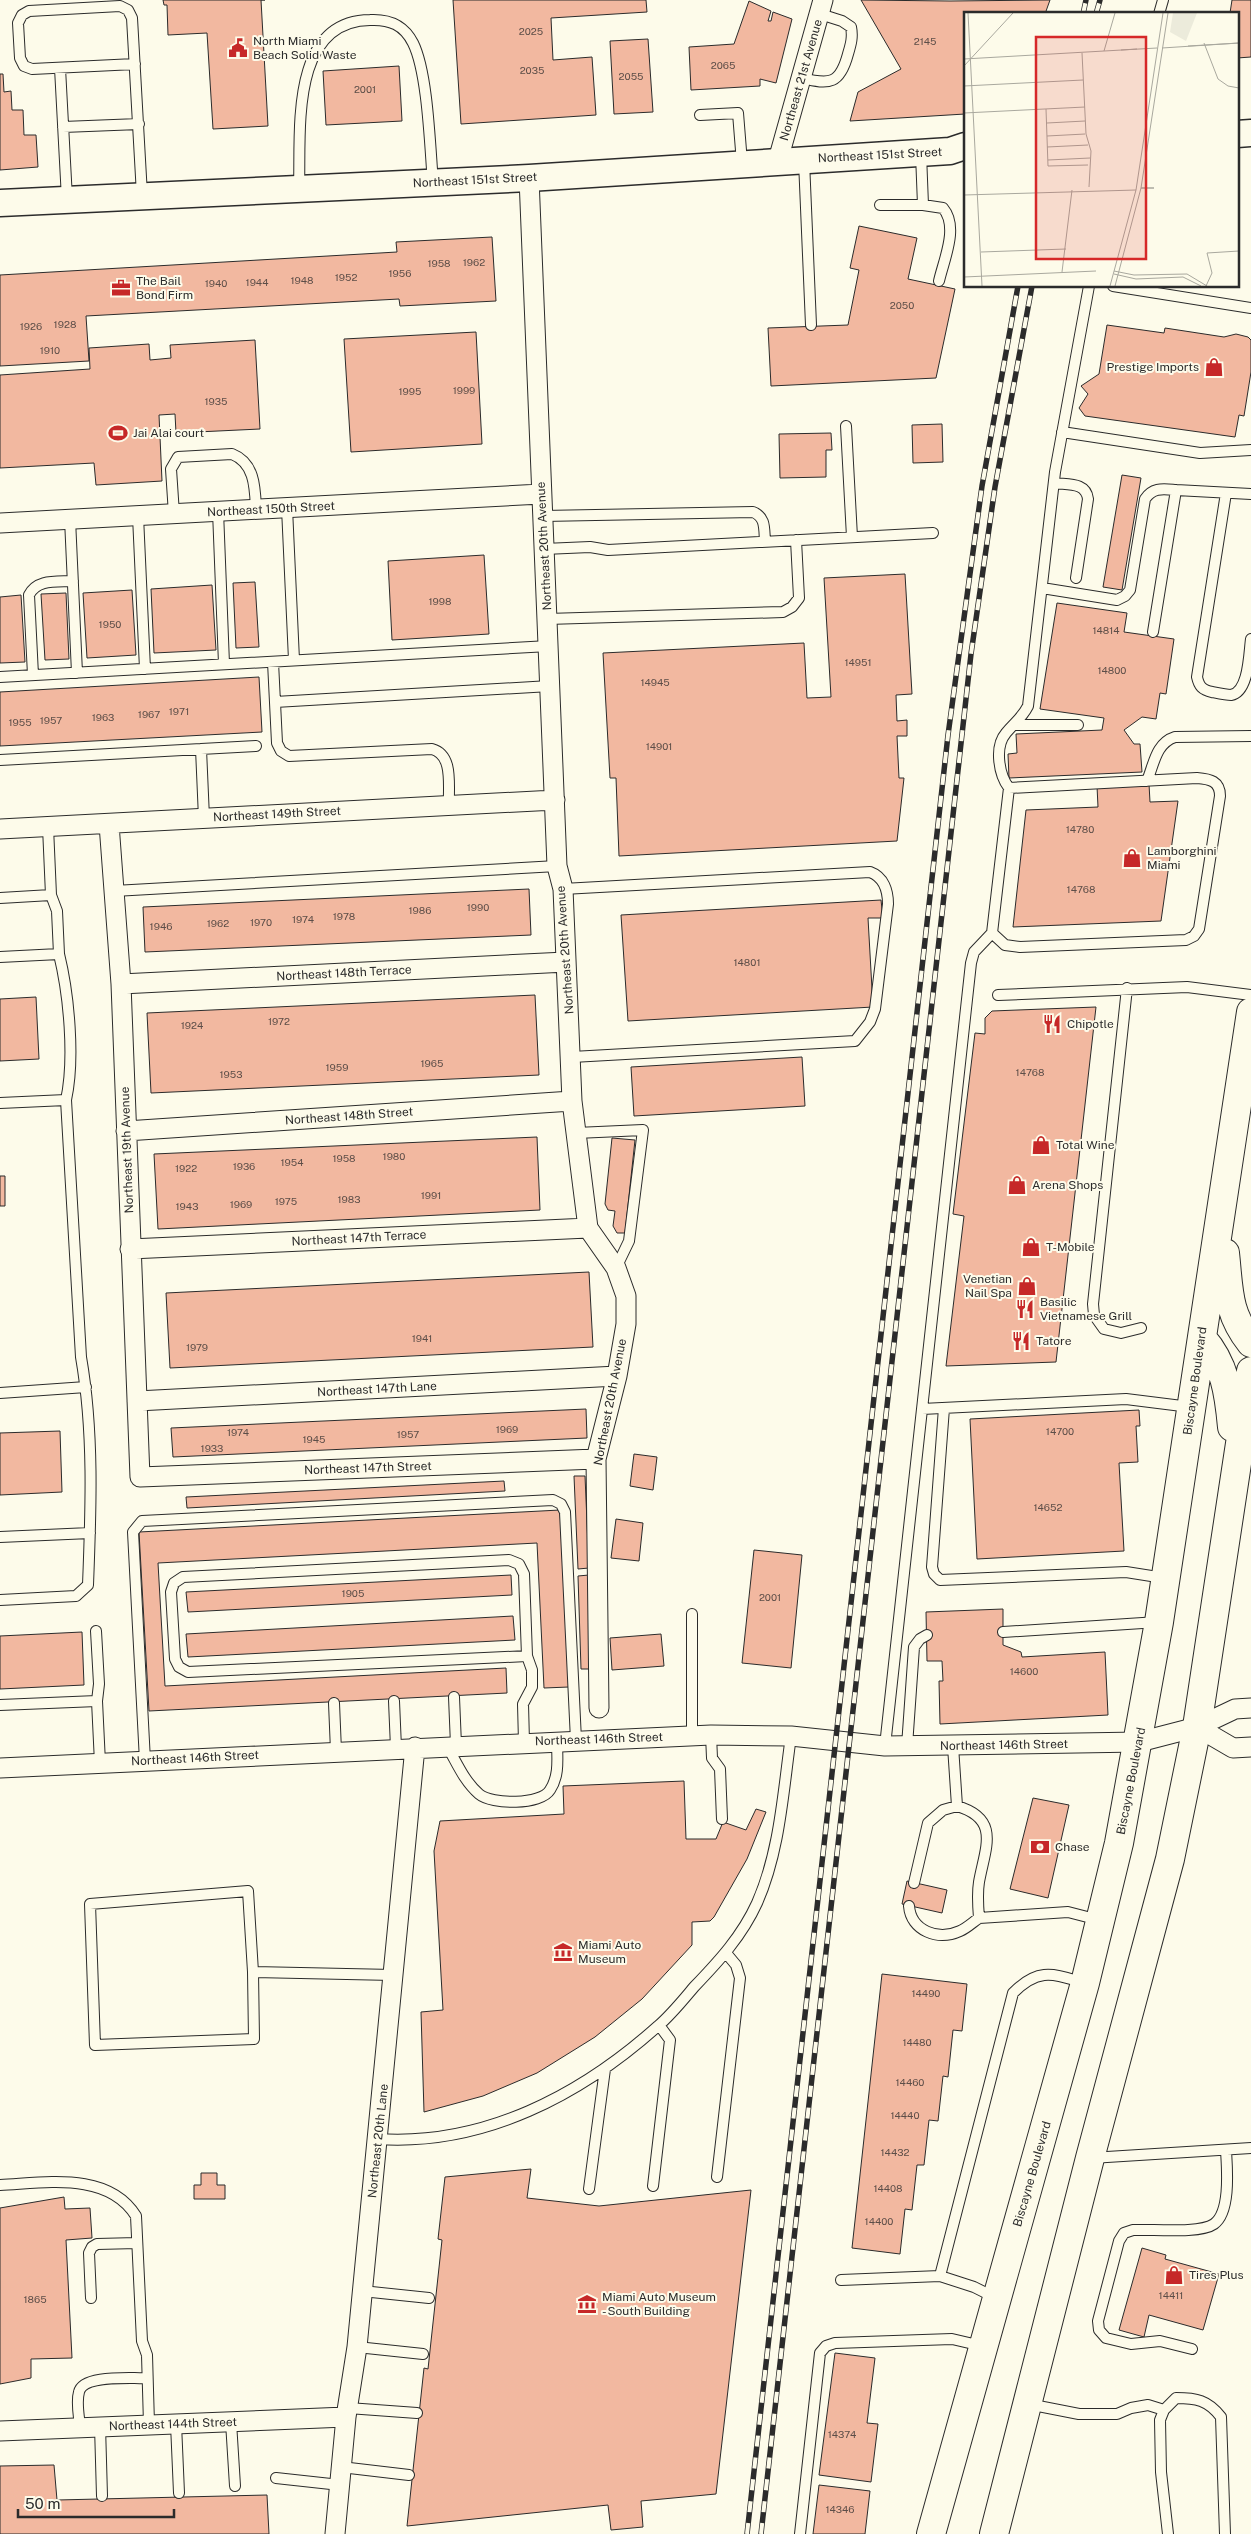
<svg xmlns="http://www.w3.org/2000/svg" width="1251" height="2534" font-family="'Public Sans',sans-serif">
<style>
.building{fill:#f2b8a0;stroke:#2b2b2b}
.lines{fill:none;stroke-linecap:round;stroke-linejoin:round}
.lane-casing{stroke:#2b2b2b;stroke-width:12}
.street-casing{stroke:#2b2b2b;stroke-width:21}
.secondary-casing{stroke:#2b2b2b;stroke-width:29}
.primary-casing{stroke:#2b2b2b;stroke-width:30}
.lane{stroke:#fdfbea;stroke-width:10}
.street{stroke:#fdfbea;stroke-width:19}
.secondary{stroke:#fdfbea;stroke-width:26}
.primary{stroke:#fdfbea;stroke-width:28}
.rail-casing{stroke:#2b2b2b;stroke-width:5.5}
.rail{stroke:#fdfbea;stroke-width:4;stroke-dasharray:11;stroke-linecap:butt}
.labels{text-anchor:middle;stroke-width:4;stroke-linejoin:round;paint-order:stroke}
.number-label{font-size:10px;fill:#5d4e48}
.poi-label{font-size:12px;fill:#2b2b2b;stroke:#fdfbea;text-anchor:start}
.street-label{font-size:12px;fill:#2b2b2b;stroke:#fdfbea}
.inset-road{fill:none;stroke:#a9a89e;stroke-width:1}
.view{fill:#d62828;fill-opacity:0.15;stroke:#d62828;stroke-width:2.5}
.inset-edge{fill:none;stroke:#2b2b2b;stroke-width:2.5}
</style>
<rect width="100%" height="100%" fill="#fdfbea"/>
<path class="building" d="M163 0H265H261L268 126 213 129 207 33 168 35 167 5H164Z
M453 0H646L647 12 551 18 553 60 592 57 596 115 461 124Z
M861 0 950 1 1050 0 1045 14H965V114L850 121 858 92 901 69Z
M1232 0H1251V57L1237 58V14H1222L1230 13Z
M749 1 771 11 768 21H771L773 12 792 19 776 83 760 79V86L691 90 689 47 734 44Z
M648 39 653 112 614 114 610 41Z
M399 66 402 121 326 125 323 71Z
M0 74H3L4 92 11 91 12 110H23L24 135H36L38 167 0 170Z
M859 226 917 238 908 279 955 289 936 378 771 386 768 328 848 325 859 270 850 268Z
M492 237 496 301 400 306 399 299 86 316 89 361 0 366V275L397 252 396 242Z
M1107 325 1164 333 1165 328 1224 337 1236 334 1248 337 1251 340V372L1244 416 1239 415 1235 437 1085 416 1079 408 1088 394 1081 386 1099 374Z
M476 332 482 444 351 452 344 339Z
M255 340 260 429 176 433 175 414 159 415 162 481 96 485 94 463 0 468V375L90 369 89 348 149 344 150 360 171 358 170 345Z
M942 424 943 462 913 463 912 425Z
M831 433 832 450H826V477L780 478 779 434Z
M1122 475 1141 478 1122 590 1103 587Z
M484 555 489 634 392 640 388 561Z
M905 574 912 694 896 695 897 721 907 720V736H897L899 778H904L897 841 619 856 616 778H610L603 653 804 643 807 698 831 697 824 578Z
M255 582 259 647 236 648 233 583Z
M212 585 216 650 154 653 151 589Z
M132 590 136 655 87 658 83 593Z
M66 593 69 659 45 660 41 594Z
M21 595 25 662 0 663V597Z
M1057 603 1127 613 1124 632 1174 639 1166 694 1160 693 1156 719 1142 717 1124 730 1134 744H1140L1142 772 1009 778 1008 754 1017 753 1016 734 1102 730 1104 718 1040 709Z
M259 677 262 732 0 746V692Z
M1149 784 1150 802 1178 801 1161 921 1013 927 1026 810 1098 807 1097 786Z
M529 889 531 935 145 952 143 907Z
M881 900 883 918H868L873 1007 628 1021 621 915Z
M535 995 539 1075 151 1093 147 1013Z
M36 997 39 1059 0 1061V999Z
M1096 1007 1056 1362 946 1366 964 1216 953 1214 975 1033 985 1034V1018L992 1011Z
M802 1057 805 1106 634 1116 631 1067Z
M537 1137 540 1210 158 1229 154 1154Z
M612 1138 635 1140 625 1233H617L613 1226 615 1211 608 1210 605 1204Z
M0 1176H5V1206H0Z
M589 1272 593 1347 170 1368 166 1293Z
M586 1409 587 1438 173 1457 171 1428Z
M1139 1410 1140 1426H1136L1138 1462 1119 1463 1124 1551 977 1559 970 1419Z
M60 1431 62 1492 0 1495V1433Z
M634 1454 657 1457 653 1490 630 1486Z
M574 1476H585L589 1568 578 1569Z
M504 1481 505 1491 187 1508 186 1497Z
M560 1510 569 1687 544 1688 537 1543 158 1563 165 1686 506 1668 507 1693 149 1711 139 1532Z
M616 1519 643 1523 639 1561 611 1558Z
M754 1550 802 1555 791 1668 742 1663Z
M511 1575 512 1595 188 1612 186 1592Z
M589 1575 592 1669H581L578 1576Z
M1003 1609V1645L1021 1652 1022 1657 1105 1652 1108 1715 940 1724 939 1681H943L942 1661H927L926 1612Z
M513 1616 515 1640 188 1657 186 1634Z
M82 1632 84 1685 0 1689V1636Z
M661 1634 664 1666 612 1670 610 1638Z
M684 1781 686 1839H716L723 1822 746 1830 756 1809 766 1812 747 1859 714 1917 710 1921 692 1922V1945L642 1999 595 2037 537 2073 483 2096 424 2112 421 2012 443 2010 434 1851 440 1821 564 1814 563 1786Z
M1033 1798 1069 1805 1048 1898 1010 1889Z
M907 1881 947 1890 942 1913 902 1904Z
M882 1974 967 1984 962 2031 953 2030 948 2077 943 2076 938 2121 929 2120 924 2165H917L912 2210 905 2209 900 2254 852 2248Z
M531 2169 527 2198 599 2206 751 2190 716 2494 641 2501 643 2527 611 2530 608 2505 407 2526 424 2368 428 2369 442 2240 438 2239 445 2177Z
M201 2173H217V2185H225V2199H194V2185H201Z
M64 2197 65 2209 90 2208 92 2238 66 2240 72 2358 31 2359V2378L0 2384V2208Z
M1142 2248 1166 2255 1165 2259 1219 2274 1203 2330 1149 2315 1144 2337 1119 2330Z
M835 2353 875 2358 867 2423 878 2424 871 2482 819 2475Z
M54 2465 57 2500 267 2495 269 2534H0V2466Z
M819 2485 870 2491 865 2534H813Z"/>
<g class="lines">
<g class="lane-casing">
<path id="lane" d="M1159 14 1163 0
M135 64 32 69 24 66 20 58 18 23 22 15 29 11 120 6 128 10 132 18 142 195
M60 68 67 199
M802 78C830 85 840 84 848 54 851 44 853 37 851 27L842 21 820 14
M700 115 738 113 742 163
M63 127 139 124
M921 154 923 205
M804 161 811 325
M299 188C301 132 289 21 370 20 390 19 404 25 413 43 428 73 430 148 433 183
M880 205H923L943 208C959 227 944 259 939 281
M1113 286 1251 308
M846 426 852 537
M1062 432 1200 453 1251 450
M1054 483C1068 485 1086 482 1088 499L1076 578
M1176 490 1251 494
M1226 493 1197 677C1199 686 1202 690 1212 692 1217 693 1226 695 1231 695 1249 692 1249 653 1251 639
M287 508 294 660
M218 511 224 664
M174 514 171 469 178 457 232 454C255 463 255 488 256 509
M138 516 145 669
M543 516 753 512C766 517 764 529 765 542
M70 519 77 673
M544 549 590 547 608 550 933 533
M1042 588 1117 600 1125 596 1130 590 1145 499C1153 487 1163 489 1176 490L1153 632
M547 619 783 612 792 607 799 598 796 540
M273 662 277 743 281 751 289 756 432 749C454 755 448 786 449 805
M33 675 29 595C37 579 56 582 73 581
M0 677 549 646
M275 702 550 686
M1016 725H1078
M201 749 204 818
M0 760 256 746
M1147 781C1154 764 1156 743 1175 737L1251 736
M48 827 51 895 57 911 59 954
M563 889 870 872C884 877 888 891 888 904L875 1009 870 1022 855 1041 572 1057
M114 891 557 866
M0 898 51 895
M992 933 1005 945 1020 947 1186 940 1194 936 1199 929 1220 796C1220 781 1210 779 1197 778L1009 788
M0 957 59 954C69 995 75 1059 66 1100L81 1357C94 1432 91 1509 88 1585L76 1596 0 1600
M1127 988 1093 1304 1094 1315 1104 1329 1121 1333 1141 1328
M998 995 1187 987 1251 995
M0 1103 66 1100
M576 1133 643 1130 629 1241 616 1268
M0 1393 86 1387
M944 1408 932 1567 934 1574 940 1580 1126 1572 1164 1578
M922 1409 1126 1399 1190 1407
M0 1537 90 1533
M692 1614V1735
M96 1631 99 1684 97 1701
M1003 1632 1158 1622
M454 1697 456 1745
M394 1701 396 1748
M334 1703 336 1751
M0 1705 97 1701 100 1763
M711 1735 712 1758 720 1769 722 1819
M524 1742 523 1704 532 1687V1670L527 1656 188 1672 179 1667 175 1659 171 1592 174 1583 183 1577 509 1560 519 1564 524 1574 527 1656
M447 1746C457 1763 464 1781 479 1794 492 1805 541 1805 550 1790 560 1775 557 1757 557 1741
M885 1746 971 963 974 952 992 933 1009 788C999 775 994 747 1006 733 1014 723 1022 718 1028 706L1055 472 1089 286
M907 1746 914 1647 920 1639 927 1635
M953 1746 957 1806C1001 1819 985 1848 979 1882 977 1894 978 1906 979 1918L1068 1912 1099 1920
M145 1761 133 1532 142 1521 553 1500 561 1504 565 1512 576 1740
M914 1883 928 1823 943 1810 957 1806
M909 1906C911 1931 938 1941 960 1931 967 1928 973 1922 979 1918
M253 1972 254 2039 95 2045 90 1904 248 1891 253 1972 393 1975
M378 2139C484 2146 581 2095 658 2026 671 2015 683 2000 694 1987 719 1961 742 1936 757 1903 780 1851 783 1792 791 1736
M1091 2158 1251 2148
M717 2177 740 1978 736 1965 726 1953
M0 2185C45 2183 108 2171 136 2216L142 2341 147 2355 149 2424
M653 2186 670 2040 659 2025
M589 2189 605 2069
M940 2276 1013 1993C1039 1967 1053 1974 1085 1983
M841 2280 940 2276 974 2287 996 2298
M362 2291 429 2298
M91 2298 89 2253 92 2247 97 2244 137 2243
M357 2347 423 2354
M1192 2349 1160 2341 1131 2344 1106 2338 1099 2330 1098 2321 1119 2241 1124 2233 1133 2230C1152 2229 1200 2234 1214 2224 1231 2212 1227 2168 1226 2150
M1028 2404 1079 2414H1117L1131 2408 1148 2405 1164 2410
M348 2408 417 2413
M231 2422 235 2486
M176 2424 179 2493
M100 2426 102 2496
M80 2427C79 2416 76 2402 79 2392 83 2374 132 2379 147 2378
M341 2467 409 2475
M276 2478 340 2485
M800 2534 820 2353 826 2346 835 2343 952 2339 982 2346
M1168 2534 1161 2472 1160 2420 1164 2410 1176 2398C1196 2398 1208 2400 1221 2417L1225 2534"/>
</g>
<g class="street-casing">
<path id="street" d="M778 160 823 0
M529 178 557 866 563 889 572 1101 588 1228 616 1268 626 1296V1324L617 1376 596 1459 599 1708
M0 523 541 494
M109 824 121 984 140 1477 596 1459
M0 829 555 800
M121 984 566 962
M126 1131 572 1101
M130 1249 588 1228
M137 1401 617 1376
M1197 1727 1233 1748 1251 1747
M0 1768 711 1735 791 1736 885 1746 1139 1742 1197 1727 1235 1709 1251 1708
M0 2431 346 2417
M335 2534 346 2417 357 2347 415 1747"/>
</g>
<g class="secondary-casing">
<path id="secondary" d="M1237 134 1251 133
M0 203 529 178 950 151 965 146"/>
</g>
<g class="primary-casing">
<path id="primary" d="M1225 1253C1229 1290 1227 1313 1251 1343
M1202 1338C1225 1364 1229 1393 1232 1427
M931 2534 1085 1983 1119 1843 1159 1622 1251 1012
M994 2534 1090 2158 1170 1859 1197 1727 1251 1371"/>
</g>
<use href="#lane" class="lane"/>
<use href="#street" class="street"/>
<use href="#secondary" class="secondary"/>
<use href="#primary" class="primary"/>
<g class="rail-casing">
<path id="rail" d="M1083 14 1086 0
M1096 14 1100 0
M747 2534 948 735 982 486 1018 286
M761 2534 971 654 995 487 1032 286"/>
</g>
<use href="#rail" class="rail"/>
</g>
<defs>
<g id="civic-bare" transform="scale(1.5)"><path d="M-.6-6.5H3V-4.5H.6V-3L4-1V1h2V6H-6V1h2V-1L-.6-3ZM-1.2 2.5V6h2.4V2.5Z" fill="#c62828" stroke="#fdfbea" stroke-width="2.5" paint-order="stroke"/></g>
<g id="office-bare" transform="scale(1.5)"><path d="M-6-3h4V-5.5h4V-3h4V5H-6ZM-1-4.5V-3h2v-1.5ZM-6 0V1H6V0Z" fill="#c62828" stroke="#fdfbea" stroke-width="2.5" paint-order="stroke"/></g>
<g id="shop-bare" transform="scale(1.5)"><path d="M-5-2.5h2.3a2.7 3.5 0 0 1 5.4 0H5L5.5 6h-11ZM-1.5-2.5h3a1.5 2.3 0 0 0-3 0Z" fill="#c62828" stroke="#fdfbea" stroke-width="2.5" paint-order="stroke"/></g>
<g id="stadium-bare" transform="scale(1.5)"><path d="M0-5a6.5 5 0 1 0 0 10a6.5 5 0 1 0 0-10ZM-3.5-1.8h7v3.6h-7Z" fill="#c62828" stroke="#fdfbea" stroke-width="2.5" paint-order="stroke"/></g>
<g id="restaurant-bare" transform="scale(1.5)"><path d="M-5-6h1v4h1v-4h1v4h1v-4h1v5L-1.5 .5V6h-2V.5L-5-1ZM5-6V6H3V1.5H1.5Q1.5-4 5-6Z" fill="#c62828" stroke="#fdfbea" stroke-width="2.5" paint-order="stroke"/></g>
<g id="bank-bare" transform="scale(1.5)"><path d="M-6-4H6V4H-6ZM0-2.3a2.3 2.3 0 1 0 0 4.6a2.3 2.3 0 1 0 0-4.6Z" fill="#c62828" stroke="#fdfbea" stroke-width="2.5" paint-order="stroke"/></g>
<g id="museum-bare" transform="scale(1.5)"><path d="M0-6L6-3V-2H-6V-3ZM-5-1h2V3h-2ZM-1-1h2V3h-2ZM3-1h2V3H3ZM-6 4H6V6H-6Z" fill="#c62828" stroke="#fdfbea" stroke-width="2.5" paint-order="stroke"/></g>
</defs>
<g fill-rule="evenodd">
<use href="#civic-bare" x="238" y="48"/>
<use href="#office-bare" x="121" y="288"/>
<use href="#shop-bare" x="1214" y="367"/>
<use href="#stadium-bare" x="118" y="433"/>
<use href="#shop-bare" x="1132" y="858"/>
<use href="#restaurant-bare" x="1052" y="1024"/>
<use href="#shop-bare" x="1041" y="1145"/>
<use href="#shop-bare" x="1017" y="1185"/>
<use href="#shop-bare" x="1031" y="1247"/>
<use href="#shop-bare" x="1027" y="1286"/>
<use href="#restaurant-bare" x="1025" y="1309"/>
<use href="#restaurant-bare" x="1021" y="1341"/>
<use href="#bank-bare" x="1040" y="1847"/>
<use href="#museum-bare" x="563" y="1952"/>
<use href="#shop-bare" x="1174" y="2275"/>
<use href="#museum-bare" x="587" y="2304"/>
</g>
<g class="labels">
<g class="number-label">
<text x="531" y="35">2025</text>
<text x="925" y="45">2145</text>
<text x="723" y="69">2065</text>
<text x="532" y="74">2035</text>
<text x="631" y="80">2055</text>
<text x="365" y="93">2001</text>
<text x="474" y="266">1962</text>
<text x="439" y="267">1958</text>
<text x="400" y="277">1956</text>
<text x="346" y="281">1952</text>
<text x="302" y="284">1948</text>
<text x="257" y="286">1944</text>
<text x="216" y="287">1940</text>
<text x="902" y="309">2050</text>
<text x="65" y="328">1928</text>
<text x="31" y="330">1926</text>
<text x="50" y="354">1910</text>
<text x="464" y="394">1999</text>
<text x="410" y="395">1995</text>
<text x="216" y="405">1935</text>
<text x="440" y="605">1998</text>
<text x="110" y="628">1950</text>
<text x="1106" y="634">14814</text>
<text x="858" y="666">14951</text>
<text x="1112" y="674">14800</text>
<text x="655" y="686">14945</text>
<text x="179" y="715">1971</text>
<text x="149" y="718">1967</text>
<text x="103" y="721">1963</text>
<text x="51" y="724">1957</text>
<text x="20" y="726">1955</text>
<text x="659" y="750">14901</text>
<text x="1080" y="833">14780</text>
<text x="1081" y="893">14768</text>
<text x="478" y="911">1990</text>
<text x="420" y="914">1986</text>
<text x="344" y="920">1978</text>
<text x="303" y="923">1974</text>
<text x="261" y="926">1970</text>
<text x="218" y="927">1962</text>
<text x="161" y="930">1946</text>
<text x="747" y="966">14801</text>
<text x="279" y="1025">1972</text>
<text x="192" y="1029">1924</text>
<text x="432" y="1067">1965</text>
<text x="337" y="1071">1959</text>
<text x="1030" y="1076">14768</text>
<text x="231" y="1078">1953</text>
<text x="394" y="1160">1980</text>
<text x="344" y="1162">1958</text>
<text x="292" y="1166">1954</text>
<text x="244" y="1170">1936</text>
<text x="186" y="1172">1922</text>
<text x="431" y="1199">1991</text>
<text x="349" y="1203">1983</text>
<text x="286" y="1205">1975</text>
<text x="241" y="1208">1969</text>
<text x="187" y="1210">1943</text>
<text x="422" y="1342">1941</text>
<text x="197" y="1351">1979</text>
<text x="507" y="1433">1969</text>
<text x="1060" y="1435">14700</text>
<text x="238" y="1436">1974</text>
<text x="408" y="1438">1957</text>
<text x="314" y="1443">1945</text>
<text x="212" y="1452">1933</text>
<text x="1048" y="1511">14652</text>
<text x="353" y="1597">1905</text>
<text x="770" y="1601">2001</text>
<text x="1024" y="1675">14600</text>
<text x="926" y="1997">14490</text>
<text x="917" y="2046">14480</text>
<text x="910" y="2086">14460</text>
<text x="905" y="2119">14440</text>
<text x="895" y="2156">14432</text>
<text x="888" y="2192">14408</text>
<text x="879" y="2225">14400</text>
<text x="1171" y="2299">14411</text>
<text x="35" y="2303">1865</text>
<text x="842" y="2438">14374</text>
<text x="840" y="2513">14346</text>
</g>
<g class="poi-label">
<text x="253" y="45">North Miami<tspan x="253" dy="14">Beach Solid Waste</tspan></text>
<text x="136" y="285">The Bail<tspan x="136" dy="14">Bond Firm</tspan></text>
<text x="1199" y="371" text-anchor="end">Prestige Imports</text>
<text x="133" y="437">Jai Alai court</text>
<text x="1147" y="855">Lamborghini<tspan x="1147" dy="14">Miami</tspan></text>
<text x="1067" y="1028">Chipotle</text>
<text x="1056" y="1149">Total Wine</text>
<text x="1032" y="1189">Arena Shops</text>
<text x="1046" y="1251">T-Mobile</text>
<text x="1012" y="1283" text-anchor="end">Venetian<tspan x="1012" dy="14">Nail Spa</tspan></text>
<text x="1040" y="1306">Basilic<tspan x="1040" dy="14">Vietnamese Grill</tspan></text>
<text x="1036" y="1345">Tatore</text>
<text x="1055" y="1851">Chase</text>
<text x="578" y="1949">Miami Auto<tspan x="578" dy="14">Museum</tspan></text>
<text x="1189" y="2279">Tires Plus</text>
<text x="602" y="2301">Miami Auto Museum<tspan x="602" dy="14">- South Building</tspan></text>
</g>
<g class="street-label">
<text transform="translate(801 80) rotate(-74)" y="4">Northeast 21st Avenue</text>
<text transform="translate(880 155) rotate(-3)" y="4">Northeast 151st Street</text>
<text transform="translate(475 180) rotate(-3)" y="4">Northeast 151st Street</text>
<text transform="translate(271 509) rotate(-3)" y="4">Northeast 150th Street</text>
<text transform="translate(544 546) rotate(-93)" y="4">Northeast 20th Avenue</text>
<text transform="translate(277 814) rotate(-3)" y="4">Northeast 149th Street</text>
<text transform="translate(565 950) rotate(-94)" y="4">Northeast 20th Avenue</text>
<text transform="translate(344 973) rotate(-3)" y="4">Northeast 148th Terrace</text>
<text transform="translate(349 1116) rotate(-4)" y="4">Northeast 148th Street</text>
<text transform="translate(127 1150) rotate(-92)" y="4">Northeast 19th Avenue</text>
<text transform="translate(359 1238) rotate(-3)" y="4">Northeast 147th Terrace</text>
<text transform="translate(1195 1381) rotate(-82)" y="4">Biscayne Boulevard</text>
<text transform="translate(377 1389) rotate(-3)" y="4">Northeast 147th Lane</text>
<text transform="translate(610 1402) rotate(-79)" y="4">Northeast 20th Avenue</text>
<text transform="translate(368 1468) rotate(-2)" y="4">Northeast 147th Street</text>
<text transform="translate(599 1739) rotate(-2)" y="4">Northeast 146th Street</text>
<text transform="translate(1004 1745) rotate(-1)" y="4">Northeast 146th Street</text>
<text transform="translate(195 1758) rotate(-3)" y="4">Northeast 146th Street</text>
<text transform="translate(1131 1781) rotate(-79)" y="4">Biscayne Boulevard</text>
<text transform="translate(378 2141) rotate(-84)" y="4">Northeast 20th Lane</text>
<text transform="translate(1032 2174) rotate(-74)" y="4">Biscayne Boulevard</text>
<text transform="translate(173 2424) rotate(-2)" y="4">Northeast 144th Street</text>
</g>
</g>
<g transform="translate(964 12)">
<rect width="275" height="275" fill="#fdfbea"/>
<path d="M209 1H233L222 29 206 20Z" fill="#ecebdb"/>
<path class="inset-road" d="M4 1 18 274M240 31 254 67 264 74 275 76M224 34 275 31M198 36 275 31M157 38 173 37M140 39 151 1M118 41 122 122 127 139 125 175M0 47 193 36M0 54 49 1M0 74 119 68M82 97 84 154 124 153M0 101 121 95M83 111 121 109M83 124 121 122M83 135 124 133M84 148 126 146M177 176H190H177M0 183 172 178M17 240 102 237M150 259 170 263 223 262 243 274M98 260 108 178M150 262 172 267 219 265 237 274M0 265 132 259M146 274 172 178 199 1M151 274 177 176 204 1M242 274 248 261 243 241 275 239"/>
<path class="view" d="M72 25H182V247H72Z"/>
<rect width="275" height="275" class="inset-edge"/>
</g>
<path d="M18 2509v8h156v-8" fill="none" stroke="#2b2b2b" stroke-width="2.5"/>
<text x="25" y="2509" font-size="15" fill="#2b2b2b" stroke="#fdfbea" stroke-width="4" paint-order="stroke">50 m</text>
</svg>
